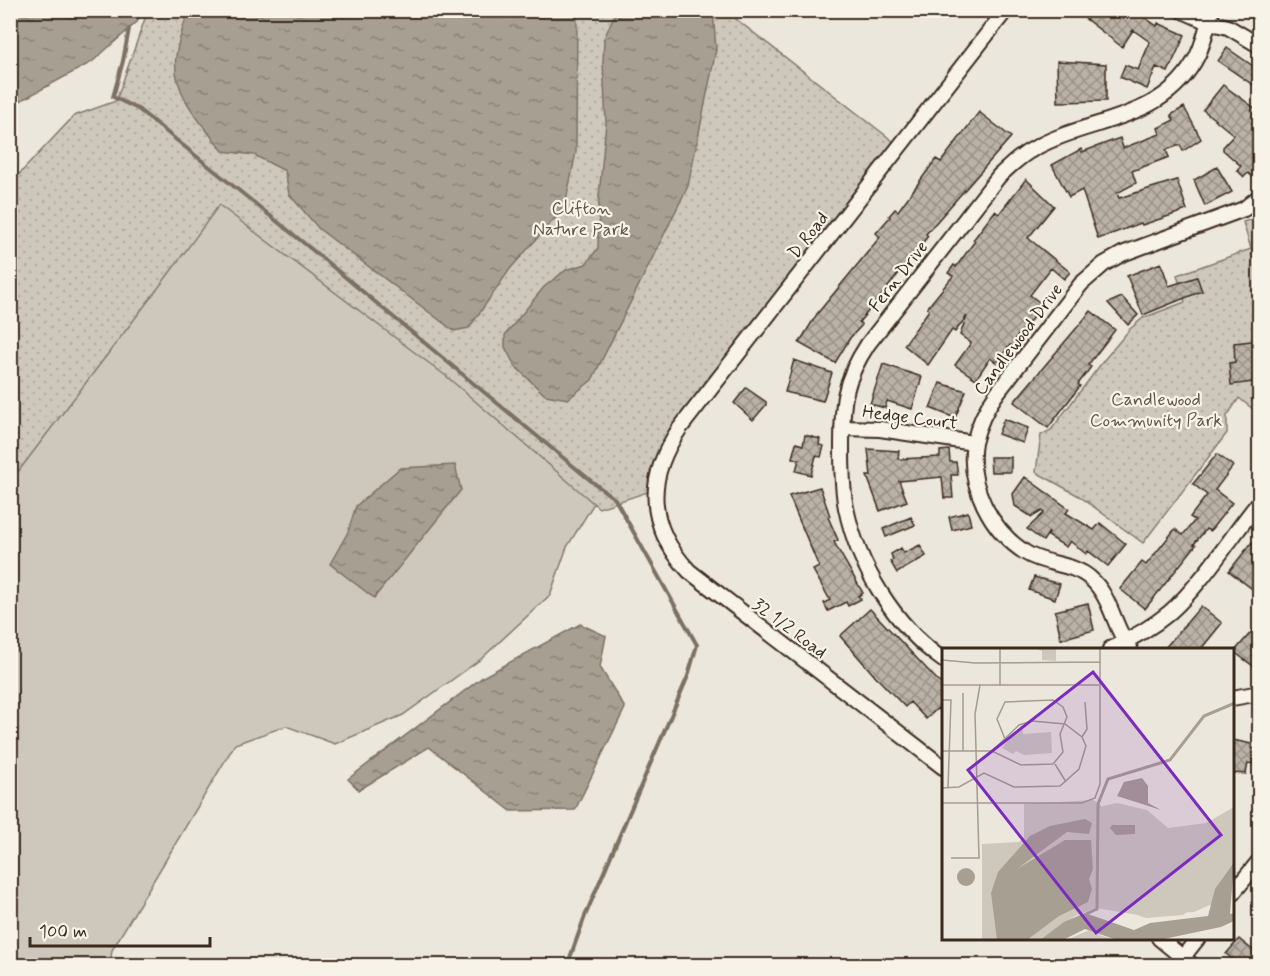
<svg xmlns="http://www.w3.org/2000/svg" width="1270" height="976" font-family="Mynerve,sans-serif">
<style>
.grass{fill:#cec8bc;stroke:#84796d;stroke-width:1.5}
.park{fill:url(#park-dots);stroke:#84796d;stroke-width:1.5}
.water{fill:url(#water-ripples);stroke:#7c7064;stroke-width:1.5}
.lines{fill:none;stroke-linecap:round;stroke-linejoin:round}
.stream{stroke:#7c7064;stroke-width:4}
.building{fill:url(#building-cross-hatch);stroke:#3b2a1e;stroke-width:1.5}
.minor-casing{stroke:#3b2a1e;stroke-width:18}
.minor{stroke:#f7f3e8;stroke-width:14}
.labels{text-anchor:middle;stroke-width:4.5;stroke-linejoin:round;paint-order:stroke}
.park-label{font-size:18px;fill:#605246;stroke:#f7f3e8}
.street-label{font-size:18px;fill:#3b2a1e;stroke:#f7f3e8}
.inset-river{fill:none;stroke:#a89f93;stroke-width:3}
.inset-road{fill:none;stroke:#a59b90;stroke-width:1.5}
.view{fill:#7b2cbf;fill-opacity:0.15;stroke:#7b2cbf;stroke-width:3}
.inset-edge{fill:none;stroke:#3b2a1e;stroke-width:3}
</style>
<defs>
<pattern id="park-dots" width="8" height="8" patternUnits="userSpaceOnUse" patternTransform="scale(1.5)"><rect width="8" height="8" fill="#cec8bc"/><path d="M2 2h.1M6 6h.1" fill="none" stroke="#b2aca1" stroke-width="1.8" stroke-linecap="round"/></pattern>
<pattern id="water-ripples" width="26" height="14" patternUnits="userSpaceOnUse" patternTransform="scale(1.5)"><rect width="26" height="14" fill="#a89f93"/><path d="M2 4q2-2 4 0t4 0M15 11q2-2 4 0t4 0" fill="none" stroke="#8a8277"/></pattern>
<pattern id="building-cross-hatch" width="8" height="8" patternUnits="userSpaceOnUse" patternTransform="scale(1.5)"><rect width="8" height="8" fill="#bab2a7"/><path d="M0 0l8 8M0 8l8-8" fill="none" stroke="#989187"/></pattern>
</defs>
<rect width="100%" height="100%" fill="#ece7dc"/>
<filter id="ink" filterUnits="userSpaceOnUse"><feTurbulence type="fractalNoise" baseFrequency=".0167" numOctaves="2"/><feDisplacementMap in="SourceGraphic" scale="12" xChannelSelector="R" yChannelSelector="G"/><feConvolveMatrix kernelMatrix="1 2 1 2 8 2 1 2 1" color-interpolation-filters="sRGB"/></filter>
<g filter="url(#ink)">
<path class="grass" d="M143 126 599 495 567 547 550 595 481 659 403 715 335 744 286 726 235 744 112 950 110 965 11 966V214Z"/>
<path class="park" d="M148 10 734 11 736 19 894 142 888 163 680 428 654 490 599 508 446 376 219 205 168 275 11 481 10 184 74 116 116 101Z
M1249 220 1259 224V414L1239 398 1227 416V433L1143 543 1079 496 1036 472 1041 435 1051 430 1104 360 1130 329 1143 318 1185 302 1177 275 1251 249 1243 222Z"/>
<path class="water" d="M11 10H142V11L137 22 92 62 11 106Z
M188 11H577L576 152 566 201 555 218 510 269 469 328 454 331 319 229 289 194 285 171 254 155 223 151C202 124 171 93 176 56 178 41 184 26 188 11Z
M616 11H713L716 50 688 186 592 380 568 399 545 395 515 366 505 347V335L544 287 566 270 586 264 598 248 599 196 606 123 603 62 604 39Z
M455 465 461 490 374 598 330 564 348 532 356 506 400 468Z
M580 624 606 636 600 667 625 708 575 810 511 811 429 747 359 790 348 779 483 677Z"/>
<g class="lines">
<path class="stream" d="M129 29 123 61 113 97 138 109 310 248 590 480 615 499 697 645 688 676 585 916 567 966"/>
</g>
<path class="building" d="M1074 10H1134L1157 26 1158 23 1185 35 1168 72 1156 67 1147 89 1120 77 1125 65 1138 70 1150 42 1133 30 1122 47Z
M1227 48 1260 71V75L1253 85 1218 61Z
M1057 61 1106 64V101L1058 102Z
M1223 85 1260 112V170L1253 177 1248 173 1244 177 1237 170 1241 166 1223 150V147L1234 135 1203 110Z
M1184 107 1201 139 1183 151 1180 145 1166 150 1169 157 1132 171 1136 183 1117 193 1119 198 1177 180 1187 210 1142 225 1141 223 1098 239 1082 190 1069 197 1052 165 1081 149 1082 152 1120 138 1123 148 1160 134 1158 128 1174 120 1171 115Z
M979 112 1011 137 926 234 928 236 888 287 890 289 884 296 882 295 859 322 862 325 850 338 835 363 799 343 817 314 880 237 876 233 890 217 889 216 895 209 898 211 936 159 941 162Z
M1217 167 1232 192 1205 206 1194 180Z
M1026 179 1054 206 1028 238 1070 272 1064 279 1051 268 1030 295 1043 305 1016 338 1018 340 1013 348 1010 345 997 363 990 358 976 379 955 365 971 343 960 335 967 316 955 332 952 330 928 365 904 345 929 310 927 308 953 276 948 273 954 265 956 267 975 241 973 240 995 211 999 214Z
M1161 263 1169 286 1197 277 1202 291 1143 315 1127 276Z
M1122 297 1138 315 1128 325 1108 303Z
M1091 311 1115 330 1088 365 1091 367 1078 384 1080 386 1048 428 1014 402Z
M1260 340V381L1231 385 1229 363 1235 362 1234 343Z
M794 360 832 373 823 401 785 392Z
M883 364 922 377 912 409 887 401 885 408 870 404Z
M940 383 966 391 955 418 930 408Z
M746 388 766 402V405L753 420 734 403Z
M1004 419 1028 428 1023 443 998 434Z
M805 435 820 439 819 445 824 446 821 457 816 456 811 475 796 471 799 459 792 458 796 443 803 445Z
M868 449 899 451 898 459 940 457V451L949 450 950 462H956L958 475H951L953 498H944L942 477 899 481 907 501 880 511 867 476H871Z
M1217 454 1233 466 1215 490 1232 503 1210 531 1206 529 1194 544 1196 545 1145 609 1120 589 1142 562 1146 565 1175 529 1183 535 1195 520 1190 517 1207 495 1193 484Z
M990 457H1011V472H991Z
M1025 477 1069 509 1066 513 1094 530 1100 523 1126 544 1108 566 1088 551 1086 554 1070 541 1066 547 1048 536 1049 532 1043 541 1027 529 1044 513 1042 511 1032 517 1015 506 1013 494Z
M820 487 830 516 828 517 838 540 834 542 863 593 858 596 861 599 848 606 846 602 828 611 824 603 830 600 813 570 819 567 789 496Z
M968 512 971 525 952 530 949 517Z
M911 517 915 525 886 537 883 529Z
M1252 542 1260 549V595L1229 571Z
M920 545 926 556 897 573 890 561 893 560 891 554 901 548 904 553Z
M1034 577 1060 584 1055 599 1029 590Z
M1088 603 1094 630 1061 639 1055 611Z
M1201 606 1222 623 1201 649H1164Z
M870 609 943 686V714L938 708 926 719 910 702 905 707 874 675 840 636Z
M1260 622V671L1234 652Z
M1233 740 1252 744 1251 748 1257 749 1254 764 1248 763 1246 774 1233 773Z
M1239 939 1260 956V966H1241L1226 954Z"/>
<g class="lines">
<g class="minor-casing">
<path id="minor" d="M1181 10 1208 22 1228 27 1260 46
M842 428 880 429 974 443
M1110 649C1131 639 1151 628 1169 613 1203 583 1231 536 1260 501
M1130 649C1113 627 1112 597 1090 578 1073 563 1045 565 1026 553 991 531 967 485 974 443 978 425 987 407 997 393L1081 284 1104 264 1122 254 1244 209 1260 196
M943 660C894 625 858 566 846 508 842 488 842 468 842 448 842 403 843 382 868 344L999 176C1011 165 1021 155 1035 148 1089 118 1159 122 1194 62 1204 46 1206 28 1212 10
M1232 698 1260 693
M943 767 689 571C647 526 645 479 680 428L1006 10
M1232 894 1260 860
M1159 938 1193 966
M1183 957 1198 938"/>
</g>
<use href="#minor" class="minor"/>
</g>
</g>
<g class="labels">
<g class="park-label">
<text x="581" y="214">Clifton<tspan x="581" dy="21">Nature Park</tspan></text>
<text x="1156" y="405">Candlewood<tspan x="1156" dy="21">Community Park</tspan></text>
</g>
<g class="street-label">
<text transform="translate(808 235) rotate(-52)" y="6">D Road</text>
<text transform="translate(898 276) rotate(-52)" y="6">Fern Drive</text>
<text transform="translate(1018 339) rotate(-53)" y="6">Candlewood Drive</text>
<text transform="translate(910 417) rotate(7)" y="6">Hedge Court</text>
<text transform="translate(790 628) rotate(37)" y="6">32 1/2 Road</text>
</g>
</g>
<g transform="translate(942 648)">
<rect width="292" height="292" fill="#ece7dc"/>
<path d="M175 155 205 162 226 180 264 175 292 159V214L273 241 241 267 204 270 190 265 155 239 157 159ZM148 282 160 288 175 292H124Z" fill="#cec8bc"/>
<path d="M92 0H114V13L100 12V3ZM80 77 81 86 109 84 110 105 82 107 74 103 71 106 60 100 57 103ZM151 152 159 157 158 236 288 235 277 253 252 264 196 267 155 260 133 268 98 292H40V196L77 194 82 189V156Z" fill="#cec8bc"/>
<path d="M200 130 206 138V155L219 162 175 148 182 134ZM143 171 150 175 147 186 125 184 75 221 123 192H149L151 221 147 231 150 241 146 254 117 268 85 292H55L49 245 56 224 88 188 108 178ZM170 177H193V186L174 187 168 180ZM292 214 288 266 292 265V273L279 279 217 292H175L143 281 121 292H98L122 274 143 265 192 282 208 275 266 268 273 241ZM15 229a9 9 0 1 1 18 0a9 9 0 1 1-18 0Z" fill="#a89f93"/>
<path class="inset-river" d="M144 266 155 261 156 156 166 131 228 112 262 68 293 55"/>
<path class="inset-road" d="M0 12 33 15 158 14M0 37H157M58 37V0M0 52H9L6 140M140 89 145 81 143 54M0 103H50L79 117 111 116 121 104 118 86 125 69 121 59 111 52 63 54 55 71 63 91M21 103V45M113 116 124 134M0 140 17 139 42 125 72 139 118 138 137 121 144 98 140 89 123 76 90 73 77 77 50 103M0 155H140L153 150 158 136V0M9 210H37L33 66 38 37"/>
<path class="view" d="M151 24 279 187 154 285 26 122Z"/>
<rect width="292" height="292" class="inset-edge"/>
</g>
<rect width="1270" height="976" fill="none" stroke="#f7f3e8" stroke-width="36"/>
<rect x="18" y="18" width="1234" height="940" fill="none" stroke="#3b2a1e" stroke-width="2" filter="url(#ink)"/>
<path d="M30 937v9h180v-9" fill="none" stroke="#3b2a1e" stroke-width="3"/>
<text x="39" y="937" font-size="18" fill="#3b2a1e" stroke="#f7f3e8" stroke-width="4.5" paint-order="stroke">100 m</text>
</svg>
